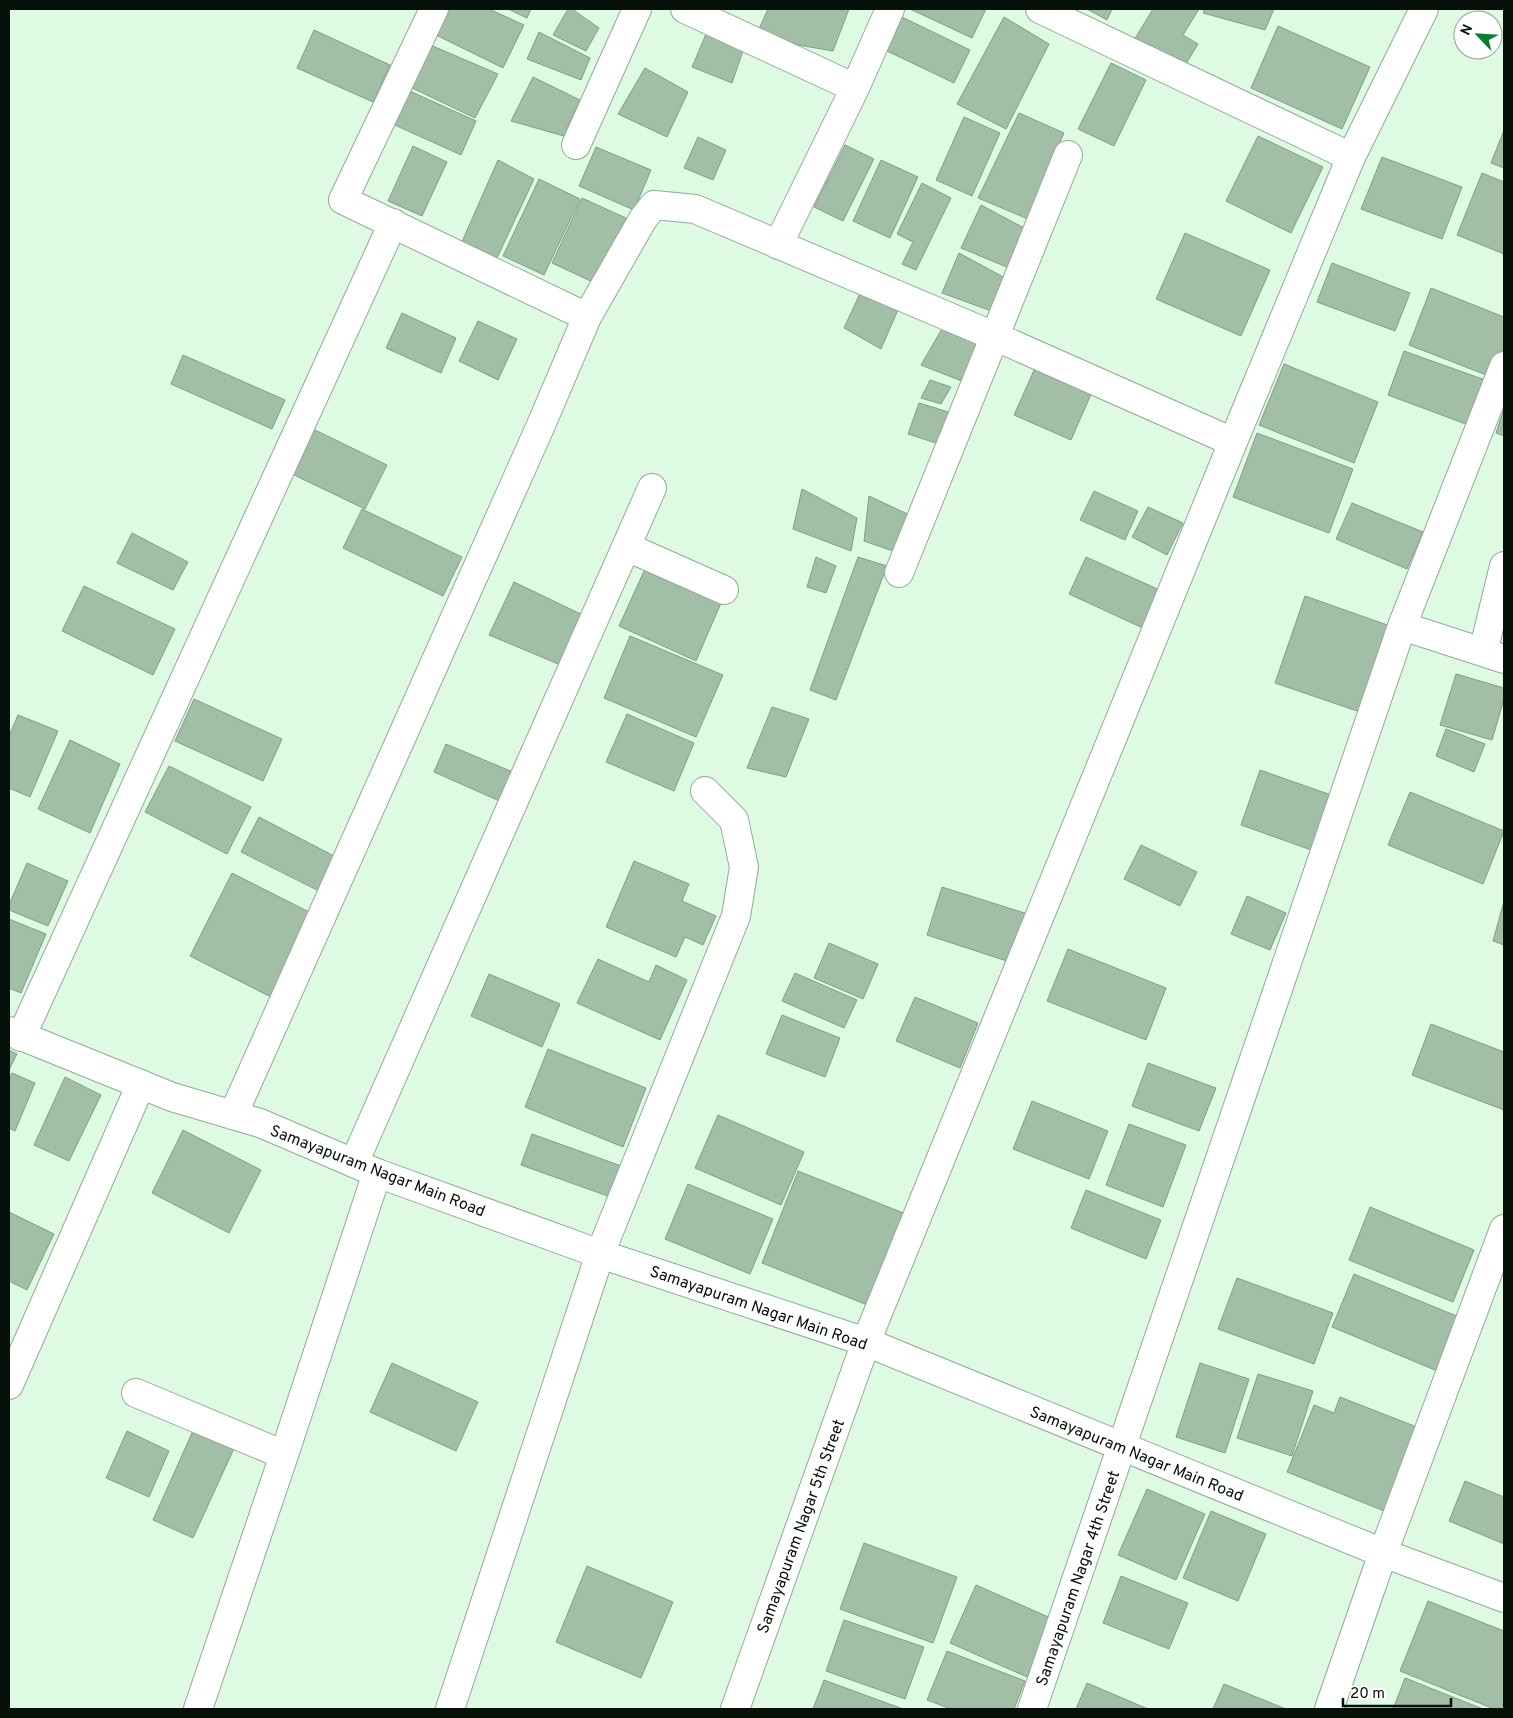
<svg xmlns="http://www.w3.org/2000/svg" width="1513" height="1718" font-family="Overpass,sans-serif">
<style>
.building{fill:#a3bea7;stroke:#839d87}
.lines{fill:none;stroke-linecap:round;stroke-linejoin:round}
.minor-casing{stroke:#91ab94;stroke-width:30}
.tertiary-casing{stroke:#91ab94;stroke-width:30}
.minor{stroke:#fff;stroke-width:28}
.tertiary{stroke:#fff;stroke-width:28}
.labels{text-anchor:middle;stroke-width:4;stroke-linejoin:round;paint-order:stroke}
.street-label{font-size:16px;fill:#081109;stroke:#fff}
</style>
<rect width="100%" height="100%" fill="#dffae2"/>
<path class="building" d="M441 9H489L524 25 503 68 430 32Z
M508 9H531L527 18Z
M568 9H572L599 28 586 51 553 35Z
M768 9H849L833 51 798 45 759 29Z
M910 9H986L972 38Z
M1087 9H1112L1107 20Z
M1153 9H1199L1183 35 1198 44 1183 69 1134 40Z
M1205 9H1274L1265 30 1203 13Z
M902 17 970 50 954 83 887 51Z
M1004 17 1049 44 1006 129 957 104Z
M1278 26 1370 67 1342 129 1251 88Z
M709 27 745 45 732 83 692 67Z
M314 30 390 65 373 102 297 68Z
M539 32 590 58 581 80 527 59Z
M428 44 498 74 475 118 410 87Z
M1111 63 1146 80 1114 146 1078 129Z
M645 68 688 92 667 137 618 114Z
M533 77 580 100 564 136 511 121Z
M403 88 476 121 461 155 388 122Z
M1019 113 1064 133 1028 219 978 198Z
M964 117 1000 133 972 196 936 180Z
M1504 130V168L1491 163Z
M1258 136 1323 167 1291 233 1226 201Z
M698 137 726 150 713 180 684 168Z
M845 145 874 159 843 221 814 207Z
M413 146 447 162 422 216 388 201Z
M596 147 651 170 634 210 579 186Z
M1382 157 1462 187 1442 239 1361 209Z
M498 160 534 179 497 258 461 244Z
M881 160 918 177 890 238 853 221Z
M1482 173 1504 182V254L1457 235Z
M539 179 580 199 544 275 503 256Z
M922 183 951 198 916 270 902 264 913 242 897 234Z
M582 198 626 218 597 284 552 263Z
M981 205 1026 229 1009 268 961 248Z
M1185 233 1270 270 1241 336 1156 299Z
M959 253 1007 279 994 312 942 293Z
M1332 263 1410 293 1395 331 1317 302Z
M1431 288 1504 317V352L1494 378 1409 345Z
M862 289 901 303 881 349 844 328Z
M402 313 456 338 441 373 386 348Z
M478 321 517 339 498 380 459 361Z
M943 327 985 342 969 384 921 365Z
M1404 351 1488 381 1471 426 1388 395Z
M183 355 285 400 272 429 171 384Z
M1284 364 1378 402 1354 463 1259 425Z
M1035 368 1092 392 1071 440 1014 415Z
M930 380 951 387 941 404 921 398Z
M919 403 955 414 942 445 908 434Z
M1504 409V436L1496 433Z
M313 429 387 465 365 509 292 474Z
M1257 433 1353 469 1329 533 1233 497Z
M802 489 857 518 851 551 793 529Z
M1094 491 1138 511 1125 540 1080 520Z
M869 496 914 517 896 552 864 541Z
M1352 503 1423 532 1407 569 1336 539Z
M1148 507 1183 523 1167 555 1132 537Z
M362 509 462 557 443 596 343 548Z
M132 533 188 562 173 590 117 563Z
M816 557 836 566 826 593 807 587Z
M858 557 887 566 836 700 810 690Z
M1086 557 1162 591 1145 629 1069 594Z
M645 569 721 603 696 661 619 626Z
M514 582 589 618 563 666 489 635Z
M84 586 175 629 153 675 62 631Z
M1305 596 1393 627 1363 713 1275 683Z
M630 636 723 675 696 737 604 698Z
M1456 674 1504 688V699L1492 740 1440 725Z
M194 699 282 739 263 781 175 741Z
M772 707 809 719 786 777 747 768Z
M627 714 694 743 674 791 606 762Z
M18 715 58 731 30 797 9 788V736Z
M1446 729 1485 744 1474 772 1436 756Z
M70 740 120 764 90 833 38 809Z
M446 744 520 775 504 803 434 772Z
M169 766 251 807 227 854 145 812Z
M1260 770 1334 796 1314 851 1241 825Z
M1410 792 1504 831 1483 884 1388 845Z
M259 817 336 857 319 891 241 852Z
M1141 845 1197 872 1180 906 1124 879Z
M634 861 689 884 682 901 716 916 703 945 685 937 676 957 606 927Z
M27 863 68 881 48 926 9 910V905Z
M232 873 313 914 271 997 190 956Z
M942 887 1031 915 1016 964 927 935Z
M1247 896 1286 913 1270 950 1231 934Z
M1504 901V945L1493 941Z
M9 919 46 934 21 993 9 988Z
M829 943 878 964 863 999 814 978Z
M1068 949 1166 988 1146 1040 1047 1001Z
M598 959 649 982 656 965 687 980 660 1040 577 1003Z
M795 973 857 1000 844 1028 782 1001Z
M489 974 560 1004 542 1047 471 1016Z
M915 997 978 1023 960 1068 896 1041Z
M782 1015 840 1038 825 1077 766 1054Z
M1431 1024 1504 1052V1110L1412 1075Z
M548 1049 646 1088 623 1147 525 1107Z
M9 1050 17 1054 9 1070Z
M1148 1063 1216 1088 1199 1131 1132 1106Z
M12 1073 35 1083 15 1131 9 1128V1081Z
M65 1077 101 1095 69 1161 34 1145Z
M1032 1101 1108 1131 1089 1179 1013 1149Z
M718 1115 804 1152 781 1205 695 1168Z
M1129 1124 1186 1145 1163 1207 1106 1185Z
M183 1130 261 1170 229 1233 152 1193Z
M532 1134 627 1168 616 1199 521 1165Z
M798 1171 911 1216 875 1308 762 1263Z
M688 1184 773 1219 750 1274 665 1239Z
M1086 1190 1161 1220 1146 1259 1071 1228Z
M1370 1207 1474 1250 1453 1302 1349 1260Z
M9 1212 54 1234 27 1290 9 1281Z
M1354 1274 1464 1319 1442 1373 1332 1327Z
M1237 1278 1333 1313 1314 1364 1218 1329Z
M392 1363 478 1402 456 1451 370 1412Z
M1200 1363 1249 1379 1225 1453 1176 1437Z
M1258 1374 1313 1391 1292 1456 1237 1438Z
M1340 1397 1422 1429 1389 1513 1287 1472 1314 1405 1334 1413Z
M196 1424 237 1442 193 1538 153 1520Z
M127 1431 169 1451 149 1497 106 1478Z
M1465 1481 1504 1497V1544L1449 1521Z
M1147 1489 1205 1514 1176 1580 1118 1555Z
M1211 1511 1266 1534 1238 1601 1183 1578Z
M864 1543 957 1577 933 1643 840 1609Z
M587 1566 673 1602 641 1678 556 1642Z
M1121 1576 1188 1603 1169 1649 1103 1623Z
M976 1585 1053 1619 1027 1677 950 1643Z
M1428 1601 1504 1631V1701L1501 1709H1494L1400 1671Z
M844 1620 924 1647 905 1699 826 1671Z
M947 1651 1025 1681 1014 1709H951L927 1700Z
M1405 1678 1483 1709H1393Z
M824 1680 903 1709H813Z
M1087 1683 1148 1709H1076Z
M1224 1684 1286 1709H1213Z"/>
<g class="lines">
<g class="minor-casing">
<path id="minor" d="M434 9 343 200 587 317
M685 9 855 88
M1040 9 1351 157
M576 145 637 9
M778 245 855 88 890 9
M627 547 724 590
M899 573 1068 155
M1402 626 1504 659
M1483 652 1504 566
M21 1037 393 223
M233 1115 541 425 587 317 643 219 654 205 695 209 994 336 1233 442
M354 1163 652 488
M9 1385 141 1084
M136 1393 284 1455
M198 1709 284 1455 377 1173
M450 1709 600 1254 736 916 744 867 734 820 705 791
M735 1709 866 1342 1233 442 1351 157 1424 9
M1032 1709 1402 626 1504 366
M1329 1709 1383 1553 1504 1229"/>
</g>
<g class="tertiary-casing">
<path id="tertiary" d="M9 1031 172 1097 260 1123 377 1173 600 1254 866 1342 1383 1553 1504 1598"/>
</g>
<use href="#minor" class="minor"/>
<use href="#tertiary" class="tertiary"/>
</g>
<g class="labels">
<g class="street-label">
<text transform="translate(378 1170) rotate(21)" y="6">Samayapuram Nagar Main Road</text>
<text transform="translate(759 1307) rotate(19)" y="6">Samayapuram Nagar Main Road</text>
<text transform="translate(1137 1453) rotate(22)" y="6">Samayapuram Nagar Main Road</text>
<text transform="translate(800 1526) rotate(-70)" y="6">Samayapuram Nagar 5th Street</text>
<text transform="translate(1077 1578) rotate(-71)" y="6">Samayapuram Nagar 4th Street</text>
</g>
</g>
<rect width="1513" height="1718" fill="none" stroke="#081109" stroke-width="20"/>
<g transform="translate(1478 35) rotate(295)"><circle r="24" fill="#ffffff" stroke="#9ca09d"/>
<path d="M0-4L9 19L0 12L-9 19Z" fill="#097d33"/>
<text y="-8" font-size="14" font-weight="bold" text-anchor="middle" fill="#081109">N</text>
</g>
<path d="M1343 1698v8h108v-8" fill="none" stroke="#081109" stroke-width="2.5"/>
<text x="1350" y="1698" font-size="15" fill="#081109" stroke="#ffffff" stroke-width="4" paint-order="stroke">20 m</text>
</svg>
